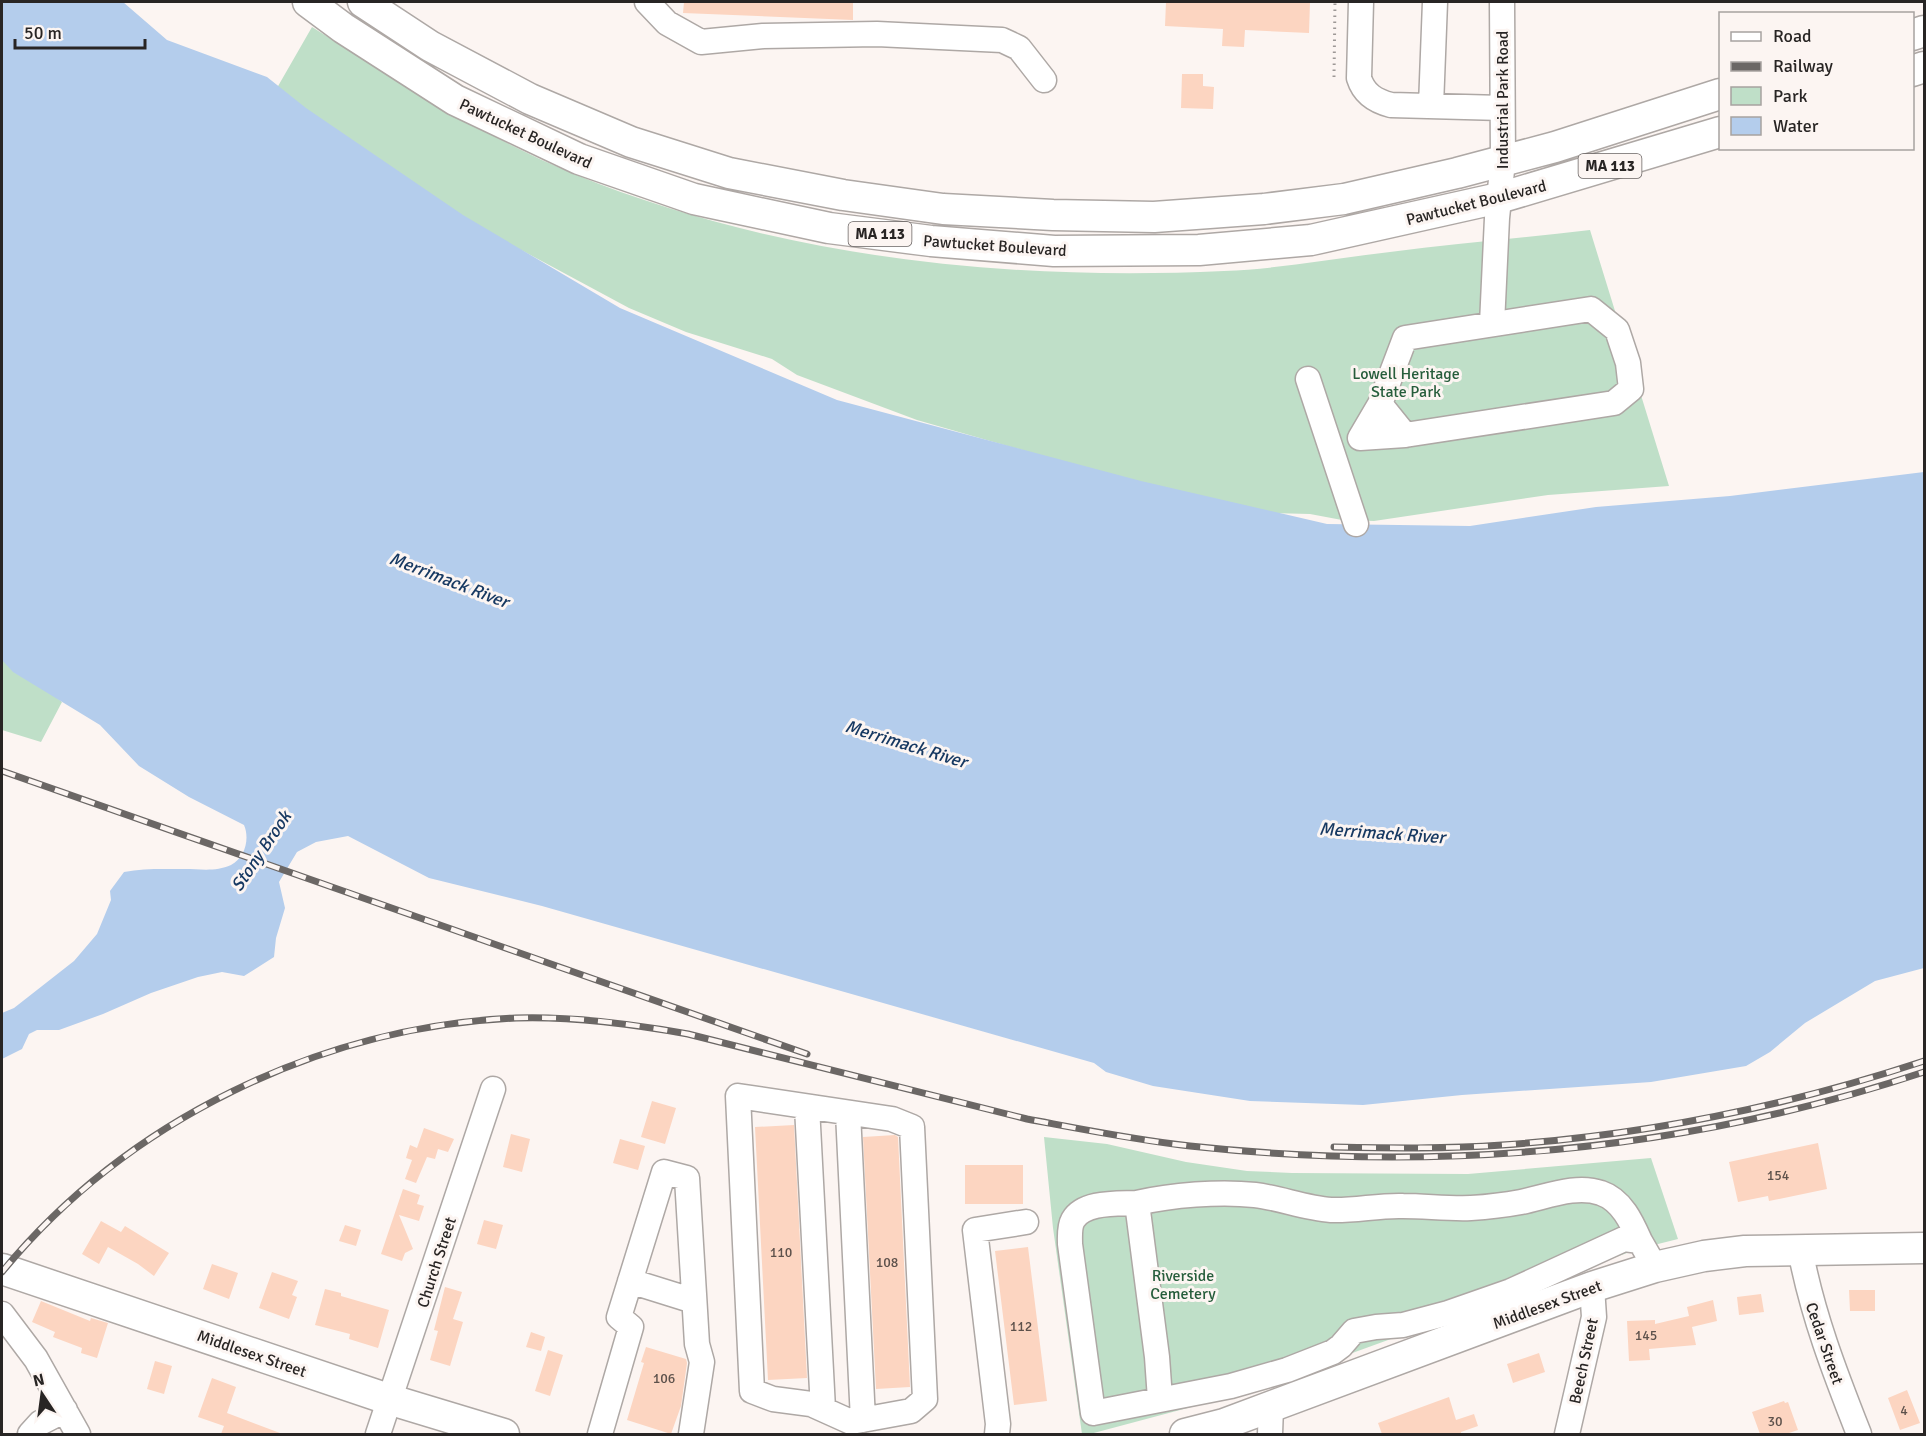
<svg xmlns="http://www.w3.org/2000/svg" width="1926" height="1436" font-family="Signika,sans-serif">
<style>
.green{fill:#bfdfc8}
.water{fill:#b4cdec}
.building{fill:#fcd5c1}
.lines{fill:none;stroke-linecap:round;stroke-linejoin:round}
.minor-casing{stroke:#aea8a5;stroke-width:27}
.major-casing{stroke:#aea8a5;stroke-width:33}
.path{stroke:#9d9896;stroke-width:3;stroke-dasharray:1.5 4.5;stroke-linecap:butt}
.minor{stroke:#fff;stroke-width:24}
.major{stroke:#fff;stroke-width:30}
.rail-casing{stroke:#6b6765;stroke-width:7}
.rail{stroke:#fcf5f2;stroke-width:4.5;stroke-dasharray:14;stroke-linecap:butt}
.labels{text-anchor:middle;stroke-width:6;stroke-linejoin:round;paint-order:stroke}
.number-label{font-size:14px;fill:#5d514b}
.shield{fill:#fcf5f2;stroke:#686362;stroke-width:1.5}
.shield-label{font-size:15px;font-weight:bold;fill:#282524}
.street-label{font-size:16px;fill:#282524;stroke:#fcf5f2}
.park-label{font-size:16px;fill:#265d3b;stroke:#fcf5f2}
.water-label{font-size:18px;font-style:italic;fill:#173962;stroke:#fcf5f2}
</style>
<rect width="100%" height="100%" fill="#fcf5f2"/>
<path class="green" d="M312 27C397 80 481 136 574 174 780 258 1004 281 1224 271 1280 269 1335 258 1390 252 1457 243 1524 238 1590 230L1669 486 1548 495 1374 521 1342 520 1310 514 1238 512 917 420 797 375 772 359 686 332 629 308 523 251 258 121Z
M2 652 62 702 41 742 2 730Z
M1044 1137 1107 1144 1186 1162 1247 1171 1292 1173 1468 1174 1651 1158 1678 1239 1638 1249 1240 1394 1090 1434H1082L1053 1228Z"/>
<path class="water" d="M2 2H123L167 40 267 77 306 108 463 215 620 308 837 400 1141 481 1327 524 1470 526 1596 507 1730 496 1924 472V968L1875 981 1805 1023 1770 1052 1746 1066 1651 1082 1462 1095 1363 1105 1250 1101 1153 1086 1106 1072 1094 1063 542 906 429 878 348 836 316 842 297 852 279 882 285 908 276 938 274 957 244 976 222 972 198 977 151 993 103 1014 59 1030H37L29 1034 22 1049 2 1059V1013L14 1008 74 961 97 934 111 900 110 891 124 872C144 868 164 869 185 869 200 869 216 872 231 865 245 858 250 839 244 825L189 797 139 766 100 725 13 672 2 660Z"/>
<path class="building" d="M684 2H853V20L683 13Z
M1166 2H1310L1309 33 1245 30 1244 47 1222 46 1223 29 1165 26Z
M1182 74H1203V86L1214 87 1213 109 1181 108Z
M652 1101 676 1108 665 1144 641 1137Z
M794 1125 807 1378 768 1380 755 1127Z
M424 1128 454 1139 448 1152 438 1149 435 1159 427 1157 416 1183 405 1179 412 1160 406 1158 410 1145 417 1148Z
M511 1134 530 1139 522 1172 503 1167Z
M895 1135 898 1137 910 1387 876 1389 863 1137Z
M620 1139 645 1146 638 1170 613 1163Z
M1818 1143 1827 1189 1769 1201 1768 1196 1738 1202 1729 1162Z
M965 1165H1023V1204H965Z
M403 1189 420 1195 417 1204 424 1206 419 1221 399 1215 413 1249 405 1253 402 1261 381 1254Z
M484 1220 503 1225 496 1249 477 1244Z
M101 1221 121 1232 125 1226 169 1253 154 1276 138 1264 108 1247 99 1264 82 1254Z
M345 1225 361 1230 356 1246 339 1241Z
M1028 1247 1047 1401 1014 1405 995 1251Z
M212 1264 238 1273 229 1299 203 1289Z
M272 1272 298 1281 292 1295 297 1297 289 1319 259 1308Z
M445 1287 462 1292 453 1319 463 1322 450 1366 430 1360 438 1331 434 1330Z
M325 1289 341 1293V1296L389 1310 378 1348 349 1339 350 1334 315 1325Z
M1849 1290H1875V1311H1850Z
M1761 1294 1764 1312 1739 1315 1737 1297Z
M1713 1300 1717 1321 1692 1327 1696 1345 1649 1349 1650 1360 1629 1361 1627 1321 1655 1320V1324L1689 1316 1687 1307Z
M41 1301 90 1321 91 1318 108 1323 97 1358 81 1353 82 1348 53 1337 55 1332 32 1322Z
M531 1332 545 1337 541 1351 526 1347Z
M646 1347 686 1359 687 1363 681 1406 671 1434 627 1420 644 1363 641 1362Z
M548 1350 563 1355 550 1396 535 1391Z
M1539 1353 1545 1372 1513 1383 1507 1364Z
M155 1361 172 1366 164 1394 147 1389Z
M212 1378 236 1387 227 1413 280 1433V1434H221L224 1426 198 1417Z
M1907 1390 1920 1423 1900 1430 1888 1398Z
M1449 1397 1456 1420 1474 1414 1478 1426 1461 1432V1434H1382L1378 1423Z
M1784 1401 1785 1403 1788 1402 1798 1430 1786 1434H1760L1752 1412Z"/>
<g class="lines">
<g class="minor-casing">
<path id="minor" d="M647 2 667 23 701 42 763 36 877 34 1002 40 1019 48 1044 80
M1361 2 1359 78C1364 94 1375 101 1391 105L1502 108
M1431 106 1435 2
M1591 309 1617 330 1628 363 1631 389 1614 403 1405 435 1380 404 1405 338Z
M1492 324 1497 218 1503 161 1502 2
M1308 379 1356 524
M1380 404 1360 438 1405 435
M738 1096 892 1119 912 1127 925 1399 911 1411 851 1422 811 1404 773 1399 752 1391Z
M807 1107 823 1409
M848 1113 863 1420
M1137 1203C1171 1195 1220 1191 1255 1195 1280 1198 1305 1208 1331 1210 1355 1211 1379 1205 1403 1206 1426 1206 1448 1209 1471 1208 1488 1207 1505 1205 1521 1202 1546 1197 1576 1184 1601 1193 1622 1200 1632 1223 1640 1241
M1800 1249C1812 1314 1835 1373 1859 1434
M630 1281 694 1301
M2 1314 36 1359 78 1434
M1160 1399 1157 1357 1137 1203C1118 1204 1084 1201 1073 1220 1069 1227 1070 1237 1070 1244L1093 1413 1231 1386 1287 1370 1333 1352 1341 1346 1354 1331 1376 1327 1403 1325 1448 1313 1511 1291 1624 1239 1640 1241 1655 1267
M30 1434 40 1423 65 1410
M378 1434 493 1089
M600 1434 631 1327 619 1317 664 1172 687 1178 697 1344 702 1362 691 1434
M997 1434 998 1424 975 1230 1026 1222
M1270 1434 1271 1407
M1567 1434 1594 1317 1592 1287"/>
</g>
<g class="major-casing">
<path id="major" d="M308 2 343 28 455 100 579 159 694 199 829 228 931 241 1054 251 1199 250 1311 240 1499 198 1720 132
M363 2 430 46 530 99 631 142 729 173 843 195 943 209 1053 215 1154 217 1264 209 1344 199 1457 173 1555 147 1720 94
M1912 35 1924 31
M1912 71 1924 67
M2 1269 388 1399 504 1434
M1185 1434 1224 1424 1592 1287 1655 1267 1704 1256 1745 1251 1924 1248"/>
</g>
<path class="path" d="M1334 77 1335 2"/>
<use href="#minor" class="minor"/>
<use href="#major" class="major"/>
<g class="rail-casing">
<path id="rail" d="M2 771 807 1054
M1334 1147C1390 1148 1446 1149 1502 1145 1646 1135 1788 1106 1924 1061
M2 1272C126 1121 321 1026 516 1018 574 1016 632 1024 688 1034L1027 1119C1081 1129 1135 1140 1190 1146 1441 1173 1684 1152 1924 1072"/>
</g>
<use href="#rail" class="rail"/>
</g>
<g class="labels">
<g class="number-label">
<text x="1778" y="1180">154</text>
<text x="781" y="1257">110</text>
<text x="887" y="1267">108</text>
<text x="1021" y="1331">112</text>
<text x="1646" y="1340">145</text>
<text x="664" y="1383">106</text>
<text x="1904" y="1415">4</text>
<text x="1775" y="1426">30</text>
</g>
<g class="shield">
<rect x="1578.5" y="154" width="63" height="24" rx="4.5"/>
<rect x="848.5" y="222" width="63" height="24" rx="4.5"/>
</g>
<g class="shield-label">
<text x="1610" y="171">MA 113</text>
<text x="880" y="239">MA 113</text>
</g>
<g class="street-label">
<text transform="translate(1502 100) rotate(-90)" y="6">Industrial Park Road</text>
<text transform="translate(526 133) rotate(25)" y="6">Pawtucket Boulevard</text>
<text transform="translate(1476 202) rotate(-14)" y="6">Pawtucket Boulevard</text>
<text transform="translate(995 245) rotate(4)" y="6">Pawtucket Boulevard</text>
<text transform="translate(436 1262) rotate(-72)" y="6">Church Street</text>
<text transform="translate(1547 1304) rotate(-20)" y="6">Middlesex Street</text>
<text transform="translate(1825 1343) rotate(71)" y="6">Cedar Street</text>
<text transform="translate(252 1353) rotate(19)" y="6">Middlesex Street</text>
<text transform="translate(1583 1361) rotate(-78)" y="6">Beech Street</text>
</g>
<g class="park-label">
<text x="1406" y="379">Lowell Heritage<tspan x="1406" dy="18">State Park</tspan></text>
<text x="1183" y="1281">Riverside<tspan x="1183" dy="18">Cemetery</tspan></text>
</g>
<g class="water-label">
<text transform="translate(449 580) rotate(21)" y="6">Merrimack River</text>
<text transform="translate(906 744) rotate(17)" y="6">Merrimack River</text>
<text transform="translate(1382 833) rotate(4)" y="6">Merrimack River</text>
<text transform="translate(261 851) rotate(-56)" y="6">Stony Brook</text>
</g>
</g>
<rect width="1926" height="1436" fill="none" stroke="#282524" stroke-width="6"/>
<rect x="1719" y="12" width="195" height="138" fill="#fcf5f2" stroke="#a7a2a0" stroke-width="1.5"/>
<rect x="1731" y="32" width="30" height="9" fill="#ffffff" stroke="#a7a2a0" stroke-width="1.5"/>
<text x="1773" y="42" font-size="18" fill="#282524">Road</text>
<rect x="1731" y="62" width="30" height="9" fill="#6b6765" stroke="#a7a2a0" stroke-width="1.5"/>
<text x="1773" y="72" font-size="18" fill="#282524">Railway</text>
<rect x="1731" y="87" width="30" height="18" fill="#bfdfc8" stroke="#a7a2a0" stroke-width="1.5"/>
<text x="1773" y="102" font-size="18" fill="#282524">Park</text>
<rect x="1731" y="117" width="30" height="18" fill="#b4cdec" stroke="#a7a2a0" stroke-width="1.5"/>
<text x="1773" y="132" font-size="18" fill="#282524">Water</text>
<g transform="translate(42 1394) rotate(347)" stroke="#fcf5f2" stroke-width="4.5" paint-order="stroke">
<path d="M0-4.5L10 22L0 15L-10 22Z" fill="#282524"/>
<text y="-9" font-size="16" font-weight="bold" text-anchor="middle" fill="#282524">N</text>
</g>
<path d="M15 39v9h130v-9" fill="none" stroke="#282524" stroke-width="3"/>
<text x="24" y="39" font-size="18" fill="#282524" stroke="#fcf5f2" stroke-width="4.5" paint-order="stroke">50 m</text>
</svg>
